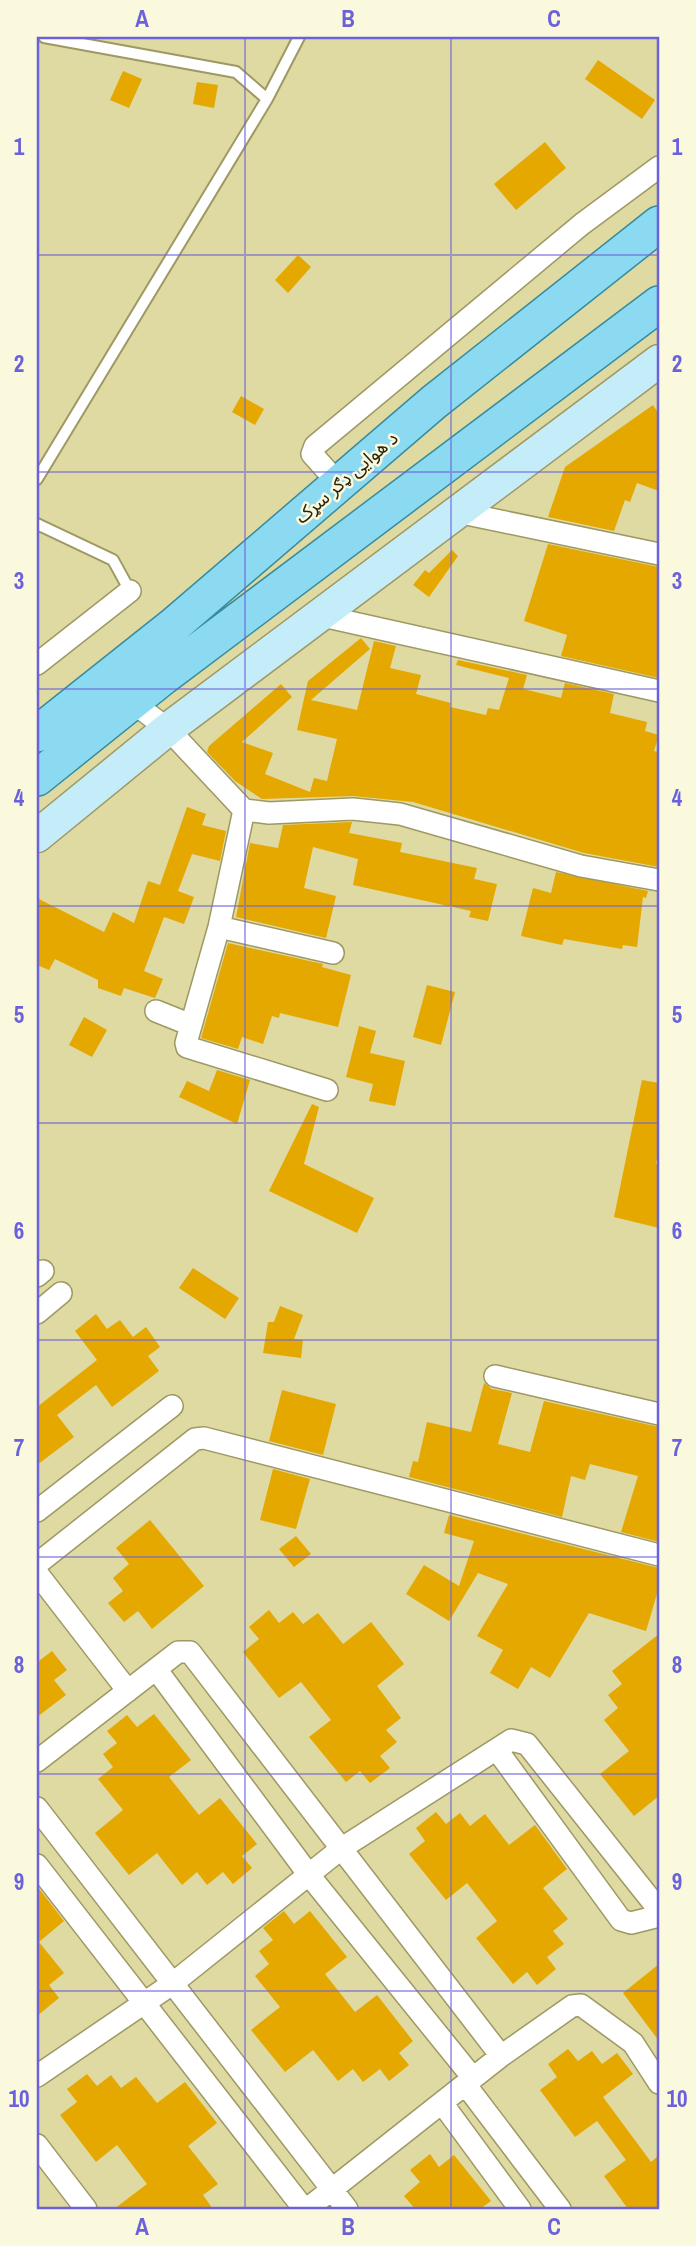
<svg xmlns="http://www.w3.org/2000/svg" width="696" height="2246" font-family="'Archivo Narrow','Noto Sans Arabic',sans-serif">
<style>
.building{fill:#e5a800}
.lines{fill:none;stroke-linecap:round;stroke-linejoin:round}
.lane-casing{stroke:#9e9863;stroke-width:14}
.street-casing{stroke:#9e9863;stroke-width:24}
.secondary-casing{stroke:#9e9863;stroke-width:35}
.primary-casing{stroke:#368b9d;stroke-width:38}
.lane{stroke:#fff;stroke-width:10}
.street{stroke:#fff;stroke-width:21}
.secondary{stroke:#c5edf9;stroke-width:32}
.primary{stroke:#8bdaf2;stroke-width:35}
.grid{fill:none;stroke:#6b61db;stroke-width:2;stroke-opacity:0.55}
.labels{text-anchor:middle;stroke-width:5;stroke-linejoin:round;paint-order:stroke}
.street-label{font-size:19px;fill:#27240e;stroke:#fbf9dd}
.neatline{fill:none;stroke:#6b61db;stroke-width:2.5}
.grid-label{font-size:23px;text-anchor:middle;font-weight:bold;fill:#6b61db}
</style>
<rect width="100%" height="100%" fill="#dfd9a2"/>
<path class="building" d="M598 60 655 100 642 119 585 79Z
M123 71 142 79 129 108 110 100Z
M197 82 218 85 214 108 193 104Z
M545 142 566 168 516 210 494 184Z
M298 255 311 267 288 293 275 280Z
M241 396 264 409 255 425 232 412Z
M653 405 659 414V491L637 483 630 502 625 500 614 531 548 517 565 467Z
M548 544 659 567V678L561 656 567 635 524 621Z
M452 550 458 556 429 597 413 585 425 570 429 573Z
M361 638 370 649 311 700 357 710 374 641 396 646 390 668 421 675 416 694 451 703 450 707 486 715 488 708 499 710 509 678 456 665 458 660 527 675 523 689 561 698 565 683 614 694 610 713 647 722 645 731 659 735 654 751 659 752V867L584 853 413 802 353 796 262 799 235 781 207 752 209 746 281 684 292 697 242 742 273 753 265 774 310 792 314 778 327 781 337 739 297 730 308 681Z
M187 807 206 814 202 825 226 831 220 861 192 854 178 891 194 897 184 924 164 917 144 971 163 979 155 998 124 988 121 996 98 988V980L55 959 49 970 37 965V898L104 932 113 912 134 923 148 881 160 885Z
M352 822 349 833 402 843 400 852 477 868 474 879 497 884 488 921 469 917 471 911 353 885 358 859 313 847 304 888 336 896 326 938 236 917 250 843 278 848 283 825Z
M556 872 648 891 646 898 643 897 637 947 623 945 622 949 564 939 562 945 521 936 533 888 551 893Z
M228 943 323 964 322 967 351 975 338 1027 280 1013 279 1018 272 1016 263 1044 242 1037 238 1049 201 1038Z
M427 985 455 992 441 1045 413 1037Z
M84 1017 107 1030 92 1057 69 1045Z
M359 1026 376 1031 370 1053 405 1061 395 1106 369 1101 373 1084 346 1077Z
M217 1070 250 1080 237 1124 179 1097 187 1081 209 1091Z
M642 1080 659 1083V1146L656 1164H659V1228L614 1217Z
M312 1104 319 1107 304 1164 374 1198 357 1233 269 1191Z
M193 1268 239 1298 225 1319 179 1288Z
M280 1306 303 1315 294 1339 303 1340 301 1358 263 1353 268 1322H274Z
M96 1314 107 1329 120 1320 133 1337 146 1327 160 1347 148 1356 159 1371 112 1407 96 1385 57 1415 74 1437 37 1465V1407L97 1360 75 1331Z
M484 1383 492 1389 512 1393 498 1444 530 1452 544 1401 659 1427V1542L621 1532 638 1476 590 1464 585 1480 571 1476 562 1517 409 1477 413 1461 418 1462 427 1422 471 1432Z
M282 1390 336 1404 323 1455 269 1441Z
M273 1469 310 1479 296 1529 260 1520Z
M449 1515 659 1568V1587L646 1631 589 1613 550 1678 531 1667 518 1689 490 1673 503 1650 477 1636 508 1584 478 1573 449 1621 406 1594 424 1565 459 1586 474 1541 444 1533Z
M150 1520 204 1586 152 1629 138 1611 124 1622 108 1603 123 1591 113 1578 129 1564 116 1548Z
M296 1536 311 1554 294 1567 279 1549Z
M269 1610 279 1623 293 1612 303 1624 318 1613 343 1644 371 1622 404 1664 377 1686 401 1718 386 1730 397 1742 380 1756 390 1768 370 1783 360 1771 346 1782 309 1737 331 1720 301 1682 279 1698 243 1652 259 1639 249 1627Z
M659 1634V1796L634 1816 600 1774 629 1751 604 1720 618 1708 608 1695 622 1684 612 1671Z
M52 1651 67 1670 54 1680 66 1695 37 1717V1658L39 1661Z
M154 1714 191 1760 169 1777 199 1815 220 1798 257 1844 242 1856 252 1868 233 1884 223 1872 207 1885 197 1872 182 1885 157 1853 129 1875 95 1833 123 1810 98 1779 113 1767 103 1754 117 1743 107 1731 127 1715 137 1727Z
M436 1812 446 1824 460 1813 470 1826 485 1814 509 1845 535 1825 567 1869 543 1888 568 1919 553 1931 564 1944 547 1957 556 1969 537 1985 527 1972 513 1984 476 1938 497 1921 467 1883 446 1900 409 1854 425 1841 416 1828Z
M37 1886 64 1921 39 1942 64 1973 49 1985 59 1998 37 2016Z
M284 1911 294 1924 310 1911 347 1957 325 1974 355 2012 377 1995 413 2041 399 2053 409 2065 389 2081 380 2069 363 2082 353 2069 338 2081 313 2050 285 2072 251 2030 280 2007 255 1976 269 1964 259 1951 273 1940 263 1928Z
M659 1964V2041L623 1993Z
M568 2049 578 2061 592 2051 602 2064 617 2053 633 2074 603 2097 651 2162 659 2155V2209H628L604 2176 626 2160 597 2121 575 2137 540 2090 557 2077 548 2064Z
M87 2074 97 2086 111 2075 121 2088 136 2077 157 2103 185 2082 217 2123 188 2146 218 2184 203 2195 213 2209H114L147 2184 117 2145 96 2162 60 2115 77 2102 67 2089Z
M430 2154 439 2167 454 2155 491 2201 480 2209H415L404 2196 420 2182 410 2170Z"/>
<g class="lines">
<g class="lane-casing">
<path id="lane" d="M44 37 236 72 267 99
M37 479 267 99 299 37
M37 524 113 560 130 591"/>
</g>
<g class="street-casing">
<path id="street" d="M338 483 312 454 315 446 582 224 659 167
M457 512 659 554
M318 615 659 691
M37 664 130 591
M132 702 168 729 244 810 219 927 186 1043 187 1047 327 1090
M244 810 269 813 353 809 400 814 581 866 659 880
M219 927 333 953
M156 1011 191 1025
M37 1276 43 1271
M37 1313 61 1293
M495 1376 659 1414
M37 1511 172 1406
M37 1564 195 1439 204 1438 659 1555
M37 1573 128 1691
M156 1669 309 1875 473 2078
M497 1750 621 1920 631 1923 659 1916
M37 1761 178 1652H190L501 2056
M37 1808 347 2209
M37 1865 304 2209
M37 2076 172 1984 342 1848 511 1740 527 1744 659 1910
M465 2084 560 2209
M442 2103 520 2209
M37 2145 86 2209
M307 2209 501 2056 572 2006 581 2005 633 2043 659 2083"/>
</g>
<g class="secondary-casing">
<path id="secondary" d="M37 836 168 729 659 361"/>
</g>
<g class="primary-casing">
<path id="primary" d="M37 734 173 626 434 402 659 224
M37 778 163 677 659 304"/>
</g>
<use href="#lane" class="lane"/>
<use href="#street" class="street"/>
<use href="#secondary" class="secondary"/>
<use href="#primary" class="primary"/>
</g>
<path class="grid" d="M245 37V2209M451 37V2209M37 255H659M37 472H659M37 689H659M37 906H659M37 1123H659M37 1340H659M37 1557H659M37 1774H659M37 1991H659"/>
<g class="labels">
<g class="street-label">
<text transform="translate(346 477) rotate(-41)" y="7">د هوایی ډګر سړک</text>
</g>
</g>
<rect width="696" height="2246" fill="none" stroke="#fbf9dd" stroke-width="77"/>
<rect x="38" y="38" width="620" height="2170" class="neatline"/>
<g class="grid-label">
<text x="142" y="27">A</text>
<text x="348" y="27">B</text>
<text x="554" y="27">C</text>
<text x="19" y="155">1</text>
<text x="677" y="155">1</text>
<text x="19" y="372">2</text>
<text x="677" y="372">2</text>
<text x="19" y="589">3</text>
<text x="677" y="589">3</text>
<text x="19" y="806">4</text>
<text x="677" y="806">4</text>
<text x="19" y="1023">5</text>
<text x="677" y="1023">5</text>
<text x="19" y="1239">6</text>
<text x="677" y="1239">6</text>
<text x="19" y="1456">7</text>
<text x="677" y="1456">7</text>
<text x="19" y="1673">8</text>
<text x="677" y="1673">8</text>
<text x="19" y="1890">9</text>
<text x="677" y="1890">9</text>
<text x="19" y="2107">10</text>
<text x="677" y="2107">10</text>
<text x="142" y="2235">A</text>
<text x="348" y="2235">B</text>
<text x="554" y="2235">C</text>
</g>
</svg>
